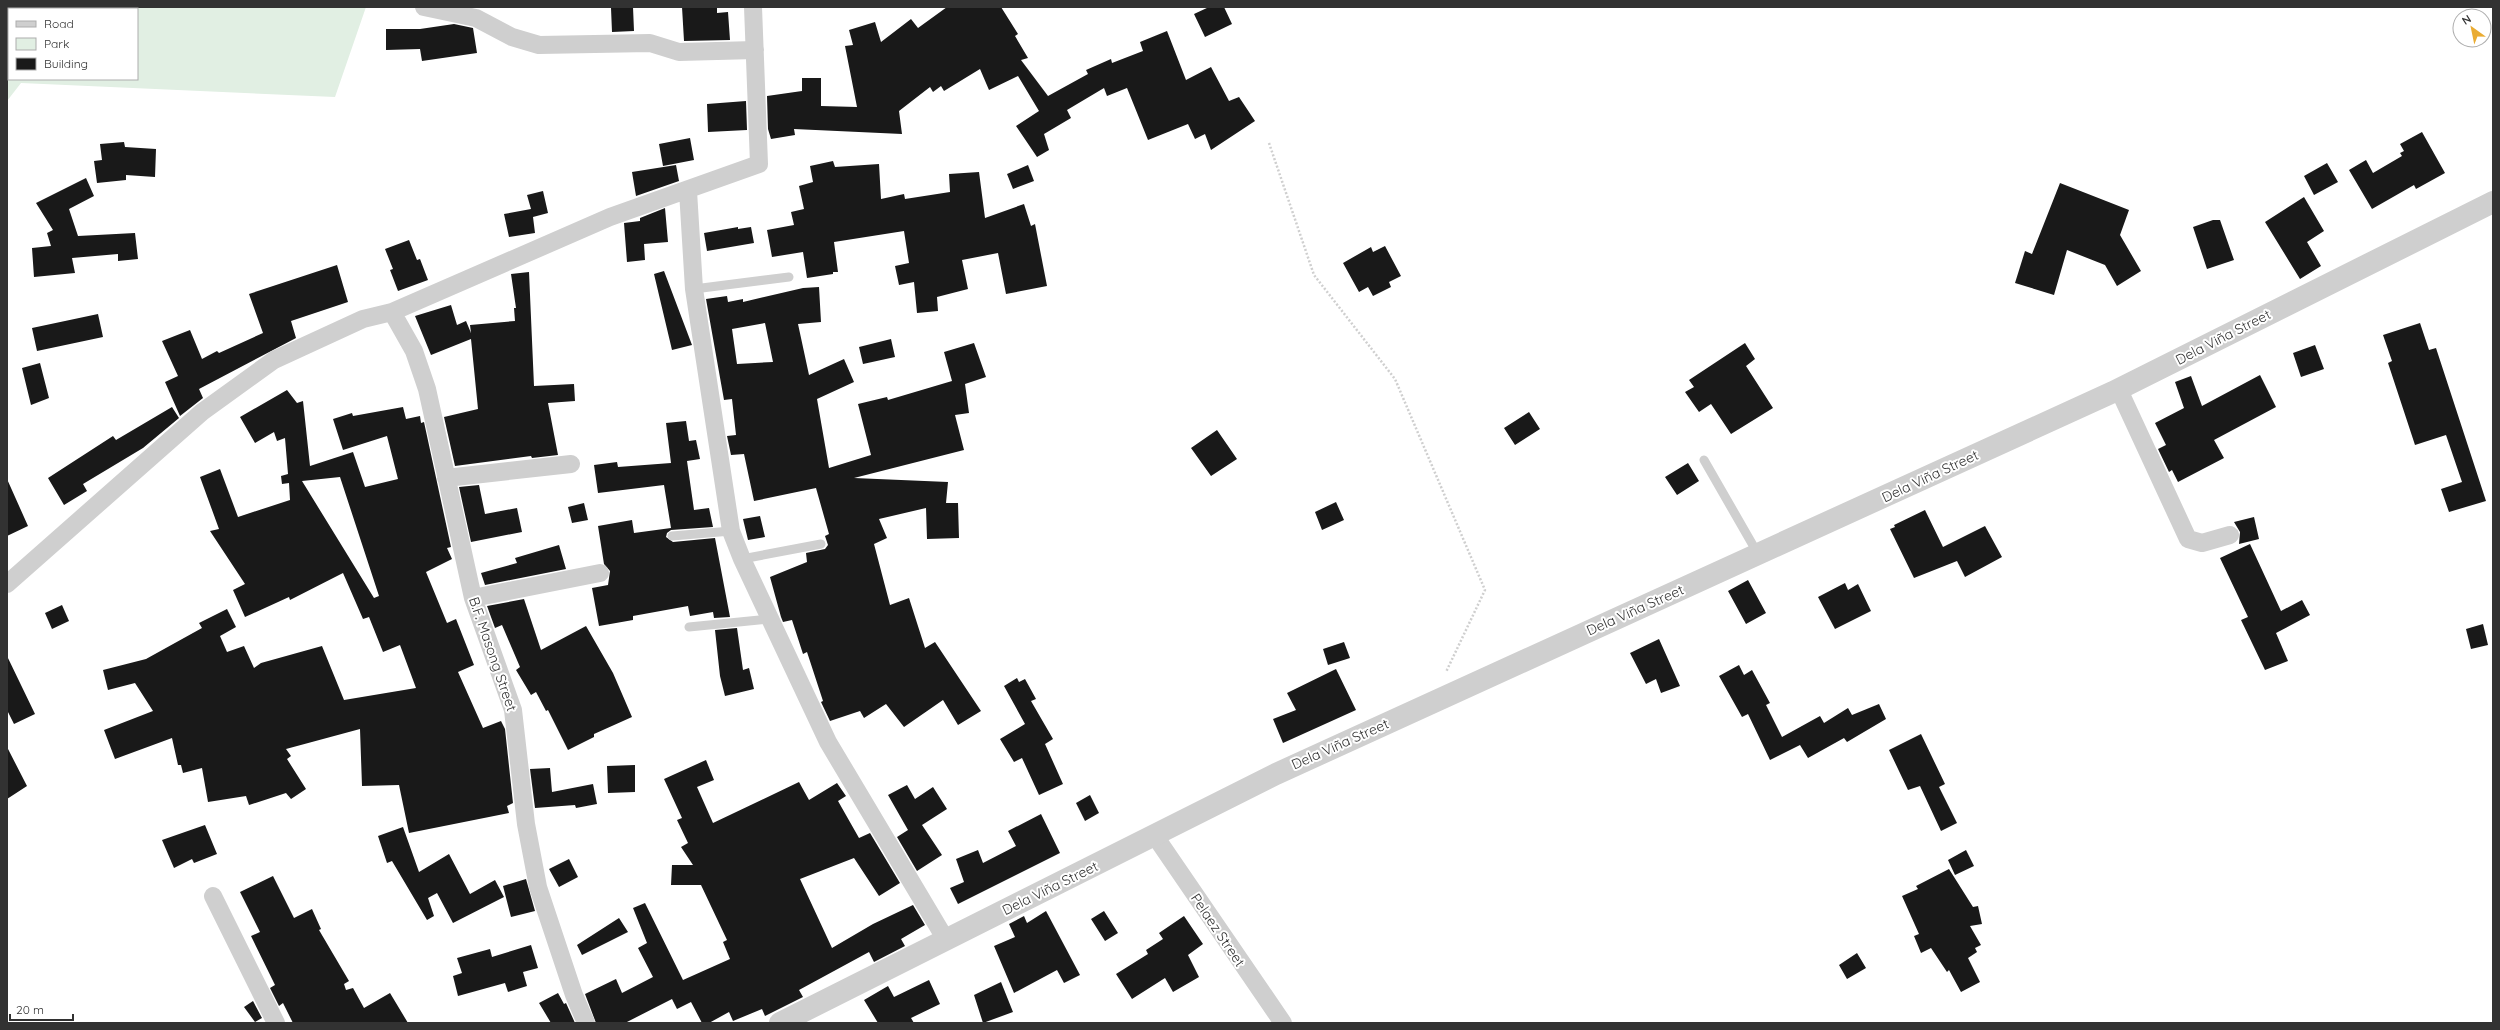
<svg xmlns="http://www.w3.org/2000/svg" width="2500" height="1030" font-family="Quicksand,sans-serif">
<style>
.green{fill:#e1efe3;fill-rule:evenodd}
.building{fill:#191919;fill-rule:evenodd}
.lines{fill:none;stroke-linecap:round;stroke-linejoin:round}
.path{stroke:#cfcfcf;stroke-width:2.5;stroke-dasharray:2 2;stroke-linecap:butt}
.service{stroke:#cfcfcf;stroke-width:9}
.minor{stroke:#cfcfcf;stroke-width:18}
.tertiary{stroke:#cfcfcf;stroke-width:22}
.labels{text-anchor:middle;stroke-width:4;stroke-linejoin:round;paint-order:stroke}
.street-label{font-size:14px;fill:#323232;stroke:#fff}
</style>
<rect width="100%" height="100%" fill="#fff"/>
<path class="green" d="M7 7H366L335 97 21 83 7 101ZM9 9H137V79H9Z"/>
<path class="building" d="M633 7 634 31 612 32 611 8Z
M682 7H717V13L728 12 730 40 684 41Z
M947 7H1001L1018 34 1015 36 1028 58 1021 60 1048 96 1088 74 1086 70 1111 59 1112 63 1143 51 1140 42 1167 31 1186 80 1211 67 1229 101 1239 97 1255 121 1211 150 1205 134 1195 139 1188 124 1148 140 1127 88 1107 96 1104 88 1067 110 1071 118 1044 134 1049 150 1037 157 1016 126 1039 111 1018 76 989 90 980 69 944 91 941 86 933 92 930 87 899 111 902 134 794 129 795 135 771 139 768 129 767 96 802 91V78H821V106L857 107 845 46 853 45 849 30 875 22 881 42 911 19 918 28Z
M1209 7H1224L1232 24 1205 37 1194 14Z
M454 24 473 28 477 53 422 61 420 49 386 50V29H420Z
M746 101 747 130 708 132 707 104Z
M2422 132 2445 173 2416 189 2414 185 2372 209 2349 170 2366 160 2373 173 2402 156 2400 153 2404 151 2400 144Z
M690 138 694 160 663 166 659 144Z
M124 142 125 147 156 149 155 177 126 175V180L97 183 94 161 102 160 100 144Z
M833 161 835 167 879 164 881 199 904 194 905 199 950 192 949 174 979 172 985 218 1024 204 1031 226 1035 224 1047 286 1006 294 998 253 962 260 968 289 937 297 938 311 917 313 914 282 899 285 895 266 909 263 904 231 834 242 838 272H833V274L807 278 803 252 772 257 767 230 794 225 791 212 804 209 799 186 813 182 810 166Z
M2327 163 2338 182 2314 195 2304 176Z
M676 165 679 181 636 196 632 172Z
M1028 165 1034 181 1013 189 1007 174Z
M86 178 94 196 69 209 78 236 135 233 138 259 118 261V254L72 258 75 273 34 277 32 248 51 246 47 233 53 230 36 203Z
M2060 183 2129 210 2120 235 2141 271 2117 286 2105 265 2067 250 2054 295 2015 283 2025 251 2032 254Z
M543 191 548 213 533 217 535 233 509 237 504 214 531 209 527 195Z
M2304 197 2324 231 2307 242 2321 266 2300 279 2265 222Z
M665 208 668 242 644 244 645 260 627 262 624 223 640 221V218Z
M2213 220H2220L2234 260 2207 269 2193 227Z
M738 227V229L751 227 754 243 707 251 704 233Z
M409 240 417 260 420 259 428 280 398 291 390 270 393 269 385 249Z
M1385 246 1401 276 1389 282 1391 287 1373 296 1368 287 1359 292 1343 263 1371 247 1373 252Z
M337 265 348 302 291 321 296 338 199 389 203 398 180 416 165 382 178 376 162 341 190 330 202 359 217 351 219 353 263 333 249 294Z
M664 271 692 345 672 350 654 274Z
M529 272 534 386 574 384 575 401 548 403 558 455 532 458 531 456 455 466 444 417 478 409 471 339 431 355 415 316 451 305 457 325 466 321 471 333 470 325 515 321 514 308H516L511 274Z
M819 287 821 322 798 324 809 375 844 359 854 382 817 399 829 468 871 455 858 404 887 397 888 400 952 381 944 352 974 343 986 377 965 384 969 413 955 415 964 450 854 478 948 482 946 503H958L959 538 927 539 926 508 879 519 887 538 874 544 890 605 909 598 925 648 935 642 981 711 958 725 943 700 904 727 886 704 864 718 860 711 830 721 821 702 823 701 807 652 803 654 792 620 783 622 781 617 770 577 807 562 806 553 825 549 828 545 825 536 829 534 816 488 754 501 744 454 731 455 727 436 736 435 732 399 724 400 706 299 727 296 728 302 743 299V302L803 288ZM765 323 773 362 737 364 732 329Z
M98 314 103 337 37 351 32 328Z
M2420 323 2429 350 2436 348 2486 501 2449 512 2441 489 2462 482 2446 435 2415 445 2388 363 2392 361 2383 335Z
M891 339 895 357 863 364 859 347Z
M1745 343 1755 359 1746 366 1773 408 1731 434 1711 404 1699 412 1685 392 1694 387 1689 380Z
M2315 345 2324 369 2301 377 2293 353Z
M40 363 49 398 31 405 22 368Z
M2260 375 2276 407 2214 440 2224 458 2178 482 2172 470 2169 472 2158 449 2166 445 2155 423 2184 408 2175 382 2191 376 2202 406Z
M287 390 297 403 303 401 310 466 353 452 365 487 398 479 387 436 343 450 333 419 352 413 353 416 403 407 406 419 420 416 421 423 424 422 451 547 447 548 452 559 426 572 447 623 456 619 474 665 458 672 483 728 501 721 505 729 513 803 507 806 509 813 409 833 399 785 362 786 360 729 286 749 291 756 287 759 306 789 291 799 286 793 249 805 246 796 208 802 202 768 183 773 181 765H178L172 738 115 759 104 730 153 711 135 683 108 690 103 670 146 659 202 628 199 623 227 609 236 627 220 636 227 652 244 646 254 668 261 663 322 646 344 700 416 688 400 645 383 652 369 617 363 619 343 573 290 600 289 597 245 617 233 590 245 584 210 531 219 529 200 477 220 469 238 517 290 500 289 483 282 484 281 476 288 474 285 438 277 441 274 432 255 443 240 417ZM340 477 379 596 374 598 302 481Z
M172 407 179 418 143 448 83 484 87 491 64 505 48 478 113 436 116 440Z
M1529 412 1540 429 1515 445 1504 428Z
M686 421 689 441 696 440 700 459 687 461 694 510 709 508 713 527 671 530 667 533 666 537 673 542 715 538 730 617 714 618 713 612 690 616 688 606 633 616V620L599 626 592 588 608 585 610 571 604 564 598 526 632 520 634 533 671 528 664 485 598 493 594 465 617 462 618 467 671 463 666 423Z
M1217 430 1237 459 1211 476 1191 448Z
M1688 463 1699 481 1677 495 1665 477Z
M7 479 28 526 7 536Z
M479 485 485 514 517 508 522 532 471 542 459 487Z
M1336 502 1344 520 1322 530 1315 512Z
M584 503 588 520 572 523 568 507Z
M1925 510 1943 547 1985 526 2002 557 1965 577 1957 561 1914 578 1890 529 1895 527 1894 525Z
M760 516 765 537 748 540 743 519Z
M2254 517 2259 539 2239 544 2240 532 2234 522Z
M2250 544 2281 611 2302 600 2310 615 2276 633 2288 661 2265 670 2241 620 2248 617 2220 558Z
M559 545 566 569 485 585 481 573 517 563 515 558Z
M1748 580 1766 613 1746 624 1728 591Z
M1845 583 1848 590 1858 584 1871 611 1835 629 1818 597Z
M524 599 541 650 586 626 613 673 632 717 594 734V737L568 750 548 710 546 711 536 692 531 695 516 670 520 667 502 625 495 628 487 606Z
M62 605 69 621 52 629 45 613Z
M2483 624 2488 645 2471 649 2466 629Z
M737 628 743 670 749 668 754 689 725 696 720 676 715 630Z
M1659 639 1680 686 1661 693 1656 679 1646 684 1630 653Z
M1344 642 1350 658 1328 665 1323 649Z
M7 656 35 714 14 724 7 710Z
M1739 665 1744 675 1752 670 1770 703 1766 705 1782 737 1820 716 1824 723 1848 708 1852 715 1879 704 1886 719 1847 742 1844 738 1808 758 1800 745 1770 760 1748 714 1742 717 1719 676Z
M1336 669 1356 710 1283 743 1273 719 1296 710 1287 693Z
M1017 678 1019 682 1025 679 1036 699 1031 701 1053 739 1045 744 1063 784 1039 795 1022 758 1014 762 1000 739 1025 724 1004 686Z
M1921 734 1945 784 1939 787 1957 823 1941 831 1920 786 1908 790 1889 750Z
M7 747 27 786 7 799Z
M706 760 714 780 697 787 713 823 799 782 809 800 837 783 846 796 838 801 859 838 870 833 900 883 879 896 854 858 800 879 832 948 873 924 913 905 925 925 901 939 905 946 874 962 869 952 799 990 803 997 765 1016 762 1009 733 1021 729 1012 709 1023H702L691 1002 677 1009 672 999 625 1023H596L585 994 616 979 622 993 653 977 638 948 647 943 633 908 645 903 683 980 730 959 723 942 727 940 701 885H671L672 865H693L681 847 688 843 677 820 682 818 664 779Z
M635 765V792L608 793 607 766Z
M550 768 552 792 593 784 597 804 576 808 575 805 535 808 530 769Z
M907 785 915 799 933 787 947 809 922 825 942 855 917 871 897 837 908 830 888 795Z
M1090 795 1099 813 1085 821 1076 803Z
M1041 814 1060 853 958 904 950 888 964 882 956 859 978 850 983 863 1016 846 1008 831Z
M205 825 217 854 194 863 192 859 174 868 162 840Z
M403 827 419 872 449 854 470 894 495 880 504 897 453 923 437 893 428 898 434 916 427 920 392 861 387 863 378 836Z
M1966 850 1974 866 1955 875 1948 860Z
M569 859 578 877 559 887 549 869Z
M1949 869 1973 907 1978 906 1982 924 1970 926 1981 945 1975 948 1977 952 1968 958 1980 982 1961 992 1949 970 1947 972 1931 948 1921 953 1914 936 1919 934 1902 896 1918 889 1916 886Z
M273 876 294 918 312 909 321 929 319 930 349 981 344 984 346 990 353 988 364 1008 390 993 408 1023H293L283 1003 279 1006 270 988 275 985 251 936 260 932 240 892Z
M526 879 535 911 511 917 503 886Z
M1046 911 1080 975 1064 983 1057 970 1014 993 994 946 1015 937 1009 924 1024 916 1027 923Z
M1104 911 1118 933 1105 941 1091 919Z
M1184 916 1203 944 1188 955 1199 977 1173 992 1165 978 1132 999 1116 974 1148 954 1146 950 1163 939 1159 933Z
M619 918 628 932 582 955 577 945Z
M531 945 538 968 523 972 527 986 508 992 505 983 458 996 453 976 462 973 457 958 490 949 492 957Z
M1857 953 1866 968 1847 979 1839 965Z
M929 980 940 1004 911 1018 914 1023H878L864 1000 888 986 894 997Z
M1001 982 1013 1012 983 1023 974 995Z
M558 993 564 1004 566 1003 575 1023H551L539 1003Z
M253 1001 262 1018 255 1022 244 1007Z"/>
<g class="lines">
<path class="path" d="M1269 143 1314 275 1395 379 1485 590 1446 672"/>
<path class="service" d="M694 289 789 277
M1704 460 1758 554
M672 536 731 531
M742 559 821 544
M689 627 769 619"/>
<path class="minor" d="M424 7 476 18 512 37 539 45 650 43 679 52 755 50
M688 191 694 289 731 531 742 559 828 742 946 940
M392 312 414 351 427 389 473 598 513 710 526 824 538 887 574 995 586 1023
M2119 390 2188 539 2202 543 2230 535
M446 478 571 464
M7 584 202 412 274 360 363 319 392 312 610 217 759 164 753 7
M473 598 600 573
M1155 836 1283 1023
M213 896 276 1023"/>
<path class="tertiary" d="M780 1023 1276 774 2113 392 2493 202"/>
</g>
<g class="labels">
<g class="street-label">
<text transform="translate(2223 337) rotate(-27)" y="5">Dela Viña Street</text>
<text transform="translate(1930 476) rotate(-25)" y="5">Dela Viña Street</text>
<text transform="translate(1635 610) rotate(-24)" y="5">Dela Viña Street</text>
<text transform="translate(493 654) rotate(71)" y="5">B.F. Masong Street</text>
<text transform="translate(1340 744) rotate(-24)" y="5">Dela Viña Street</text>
<text transform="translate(1050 888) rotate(-26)" y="5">Dela Viña Street</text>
<text transform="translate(1218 930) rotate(56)" y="5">Pelaez Street</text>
</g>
</g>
<rect width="2500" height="1030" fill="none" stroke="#323232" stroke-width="16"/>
<rect x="8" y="8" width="130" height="72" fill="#ffffff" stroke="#adadad"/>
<rect x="16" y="21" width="20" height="6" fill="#cfcfcf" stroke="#adadad"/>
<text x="44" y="28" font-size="12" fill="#323232">Road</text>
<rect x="16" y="38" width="20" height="12" fill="#e1efe3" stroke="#adadad"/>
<text x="44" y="48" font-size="12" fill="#323232">Park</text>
<rect x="16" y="58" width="20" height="12" fill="#191919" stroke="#adadad"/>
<text x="44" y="68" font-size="12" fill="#323232">Building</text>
<g transform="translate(2472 28) rotate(327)"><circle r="19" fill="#ffffff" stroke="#adadad"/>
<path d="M0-3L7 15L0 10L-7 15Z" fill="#eaac33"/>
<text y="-6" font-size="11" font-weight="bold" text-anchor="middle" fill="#323232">N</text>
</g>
<path d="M10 1014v6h63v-6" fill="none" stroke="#323232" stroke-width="2"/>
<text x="16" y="1014" font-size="12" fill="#323232" stroke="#ffffff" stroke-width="3" paint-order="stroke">20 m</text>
</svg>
